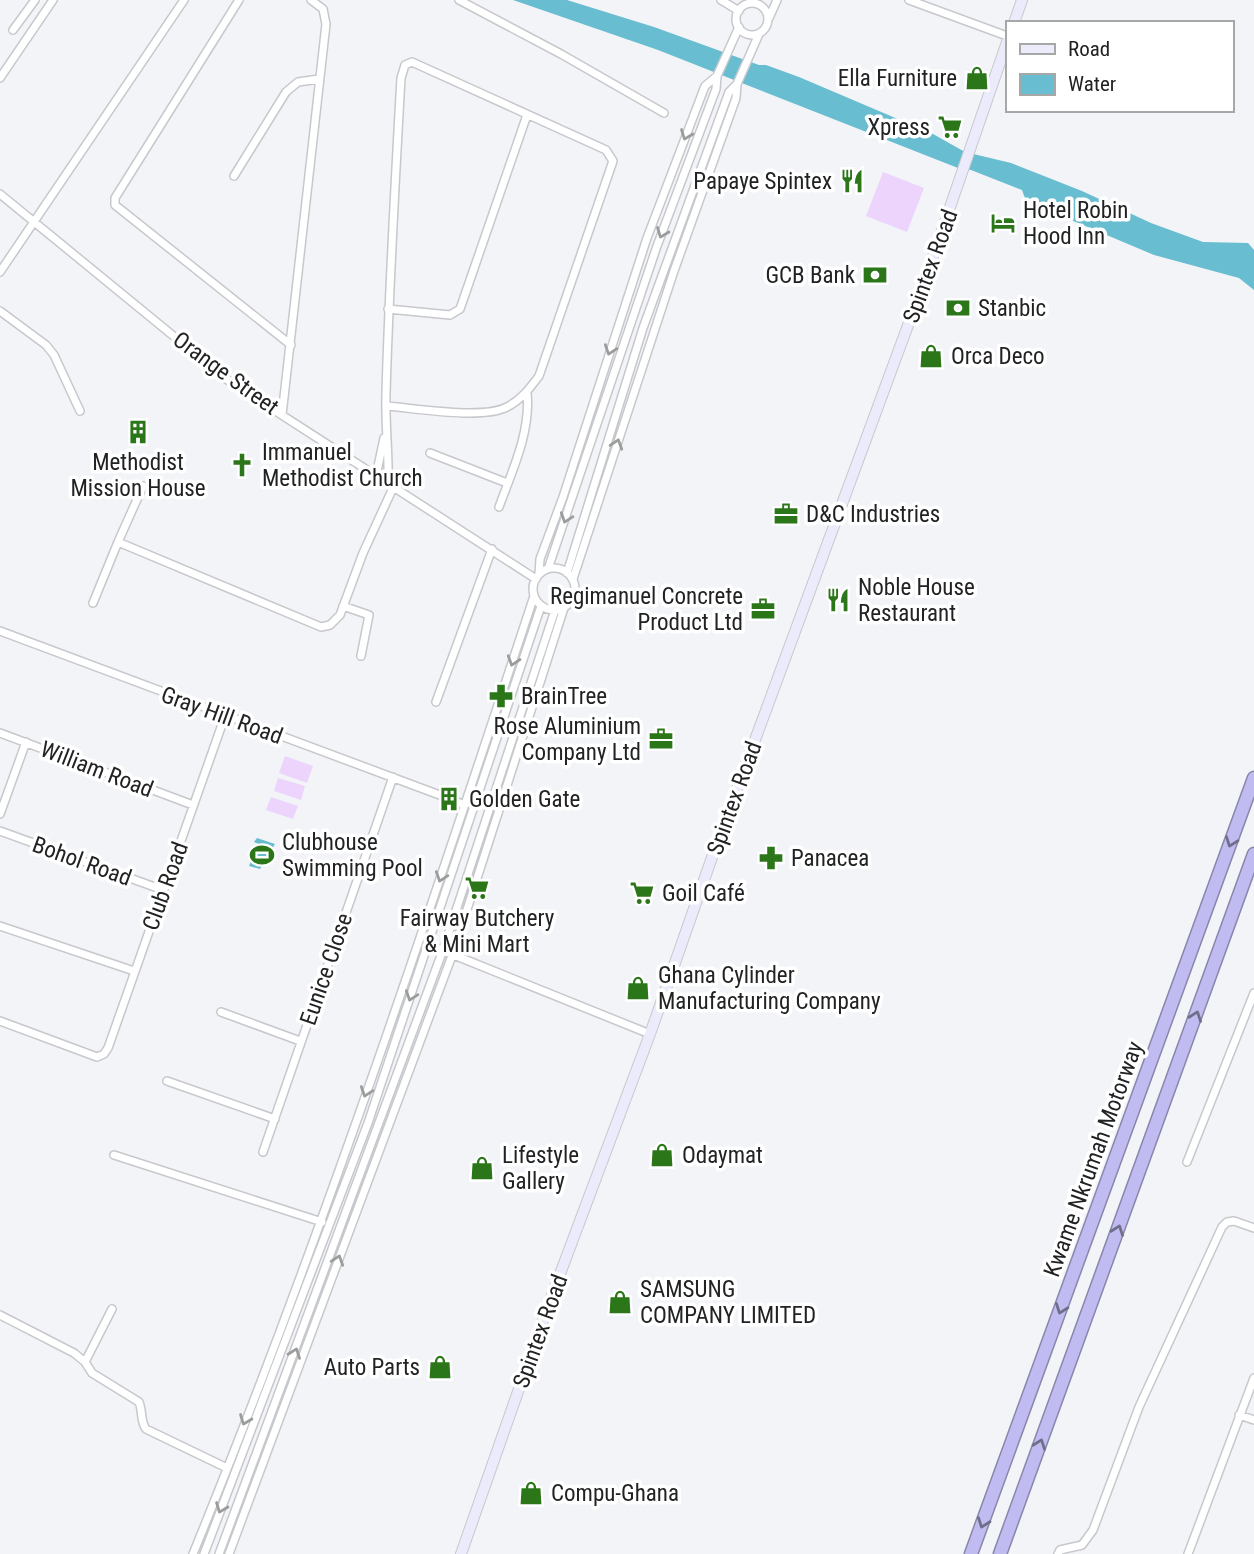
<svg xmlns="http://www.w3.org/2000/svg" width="1254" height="1554" font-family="'Roboto Condensed',sans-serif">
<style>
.grass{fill:#ecd4fc}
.water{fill:#69bdd0}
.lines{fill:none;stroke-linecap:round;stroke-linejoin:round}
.minor-casing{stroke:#c6c8cc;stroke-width:10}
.secondary-casing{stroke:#c6c8cc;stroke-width:12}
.motorway-casing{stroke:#8886aa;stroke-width:15}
.minor{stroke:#fff;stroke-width:7}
.secondary{stroke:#ecebfb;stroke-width:10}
.motorway{stroke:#c0bcf2;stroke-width:12}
.oneway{stroke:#9b9c9c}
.oneway2{stroke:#706f8a}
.labels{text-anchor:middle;stroke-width:7;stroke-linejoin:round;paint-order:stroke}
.poi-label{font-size:23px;fill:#212223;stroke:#fff;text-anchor:start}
.street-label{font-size:23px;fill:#212223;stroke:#fff}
</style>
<rect width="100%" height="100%" fill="#f2f4f8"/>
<path class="grass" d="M883 172 924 188 907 232 866 216Z
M285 756 313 766 307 783 279 773Z
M278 778 305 786 301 800 274 791Z
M271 797 298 806 293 819 266 810Z"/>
<path class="water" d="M513 0H567L654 27 759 65H766L799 77 933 134 965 152 1011 163 1082 191 1151 223 1203 242 1248 243 1254 250V290L1239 278 1154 255 1026 201 1022 190 971 170 958 168 658 50Z
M257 838 275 844 260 869 249 866 259 844 254 842Z"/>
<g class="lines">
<g class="minor-casing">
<path id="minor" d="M239 0 115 198V205L291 345
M459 0 561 54 664 113
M721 0 739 11
M909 0 1007 36
M736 19a16 16 0 1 1 32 0a16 16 0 1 1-32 0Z
M769 18 777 0
M13 30 35 0
M0 78 53 0
M234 176 286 92 298 82 319 79
M0 194 226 379 536 579
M0 272 184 0
M388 309 450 315 460 309 527 115
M0 311 46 345 54 355 80 411
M386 406C415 408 482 420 507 407 521 400 530 388 539 376L613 161 606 150 412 62 405 65 401 78C395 183 389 288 386 393 385 424 389 454 388 484
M282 415 326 24 323 9 311 0
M430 453 507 483
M376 476 384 438
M499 507C512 471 531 432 527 393
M118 542 143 486
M533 589a21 21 0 1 1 42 0a21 21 0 1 1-42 0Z
M548 569 657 246 716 89 717 76 739 27
M567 573 643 328 729 92 737 84
M539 574 540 559 563 497 647 238 705 86 717 76
M573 579 674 271 736 98 737 84 759 34
M93 603 118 542 321 627 330 625 340 615 363 553 393 488
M343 606 369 615 361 656
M0 631 445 797
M436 702 492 549
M0 733 193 805
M452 800 465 805
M0 814 26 742
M0 831 163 890
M0 926 134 971
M429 945 650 1034
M221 1012 300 1041
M0 1021 97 1057 104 1054 108 1048 225 716
M167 1081 275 1119
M263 1152 393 777
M114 1155 322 1222
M1187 1162 1254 993
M0 1315 74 1353 85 1362 92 1373 139 1402C143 1412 140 1421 146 1429L227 1468
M85 1362 112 1309
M1239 1415 1254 1420
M193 1554C321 1240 428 918 534 596
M204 1554 368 1123 541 606
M219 1554 443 950 555 610
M229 1554 453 953 564 608
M1058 1554 1060 1550 1082 1545 1093 1530 1139 1407 1222 1227 1227 1222 1234 1221 1254 1228
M1188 1554 1254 1378"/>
</g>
<g class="secondary-casing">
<path id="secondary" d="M1014 23 1022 0
M461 1554 548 1306 650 1034 717 843 928 271 1007 42"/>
</g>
<g class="motorway-casing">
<path id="motorway" d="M971 1554 1254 778
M1000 1554 1254 854"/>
</g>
<use href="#minor" class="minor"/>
<use href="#secondary" class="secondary"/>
<use href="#motorway" class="motorway"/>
</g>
<defs><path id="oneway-chevron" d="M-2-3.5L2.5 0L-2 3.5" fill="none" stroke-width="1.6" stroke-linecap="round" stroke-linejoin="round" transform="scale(1.75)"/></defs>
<g class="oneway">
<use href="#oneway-chevron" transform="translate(686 135) rotate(111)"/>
<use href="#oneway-chevron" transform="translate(662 233) rotate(111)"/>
<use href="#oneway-chevron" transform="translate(610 350) rotate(109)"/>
<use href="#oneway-chevron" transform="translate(617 444) rotate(-72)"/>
<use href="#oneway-chevron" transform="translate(566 518) rotate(109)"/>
<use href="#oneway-chevron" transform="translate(513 661) rotate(108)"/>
<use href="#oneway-chevron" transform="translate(441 877) rotate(109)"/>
<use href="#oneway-chevron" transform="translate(411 996) rotate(109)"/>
<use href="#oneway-chevron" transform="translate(366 1092) rotate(109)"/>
<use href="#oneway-chevron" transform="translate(338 1260) rotate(-71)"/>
<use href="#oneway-chevron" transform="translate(295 1353) rotate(-70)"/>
<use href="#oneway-chevron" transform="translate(245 1420) rotate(111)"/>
<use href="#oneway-chevron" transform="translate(221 1508) rotate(111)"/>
</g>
<g class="oneway2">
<use href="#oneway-chevron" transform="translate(1231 842) rotate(110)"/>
<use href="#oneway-chevron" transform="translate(1196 1016) rotate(-70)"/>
<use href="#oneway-chevron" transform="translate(1118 1230) rotate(-70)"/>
<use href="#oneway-chevron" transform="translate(1061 1309) rotate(110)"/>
<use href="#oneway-chevron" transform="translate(1040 1444) rotate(-70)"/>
<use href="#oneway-chevron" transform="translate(983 1523) rotate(110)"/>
</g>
<defs>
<g id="shop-bare" transform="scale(1.89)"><path d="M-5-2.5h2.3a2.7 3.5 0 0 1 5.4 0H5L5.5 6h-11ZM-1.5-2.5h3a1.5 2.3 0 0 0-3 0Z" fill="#2c761a" stroke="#fff" stroke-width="2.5" paint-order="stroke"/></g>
<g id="supermarket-bare" transform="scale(1.89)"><path d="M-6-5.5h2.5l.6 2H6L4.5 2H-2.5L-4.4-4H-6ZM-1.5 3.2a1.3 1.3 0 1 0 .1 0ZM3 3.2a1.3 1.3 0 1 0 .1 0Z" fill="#2c761a" stroke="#fff" stroke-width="2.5" paint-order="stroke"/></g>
<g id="restaurant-bare" transform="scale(1.89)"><path d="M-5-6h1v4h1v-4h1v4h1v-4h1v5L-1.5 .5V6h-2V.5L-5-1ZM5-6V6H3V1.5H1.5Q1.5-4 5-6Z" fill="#2c761a" stroke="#fff" stroke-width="2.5" paint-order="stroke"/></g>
<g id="hotel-bare" transform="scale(1.89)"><path d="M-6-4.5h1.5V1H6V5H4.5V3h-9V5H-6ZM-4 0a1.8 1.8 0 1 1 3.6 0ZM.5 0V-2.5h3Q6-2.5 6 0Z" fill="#2c761a" stroke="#fff" stroke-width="2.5" paint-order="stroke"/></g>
<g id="bank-bare" transform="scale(1.89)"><path d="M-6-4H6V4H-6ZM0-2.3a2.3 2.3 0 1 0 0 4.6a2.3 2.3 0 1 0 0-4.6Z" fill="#2c761a" stroke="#fff" stroke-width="2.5" paint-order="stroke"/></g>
<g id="building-bare" transform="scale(1.89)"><path d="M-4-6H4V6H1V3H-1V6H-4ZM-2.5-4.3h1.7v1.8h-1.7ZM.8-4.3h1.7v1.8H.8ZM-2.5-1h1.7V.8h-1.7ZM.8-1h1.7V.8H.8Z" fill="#2c761a" stroke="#fff" stroke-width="2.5" paint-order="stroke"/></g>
<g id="church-bare" transform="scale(1.89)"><path d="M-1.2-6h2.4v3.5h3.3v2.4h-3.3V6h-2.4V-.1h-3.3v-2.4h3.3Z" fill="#2c761a" stroke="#fff" stroke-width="2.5" paint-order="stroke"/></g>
<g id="office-bare" transform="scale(1.89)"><path d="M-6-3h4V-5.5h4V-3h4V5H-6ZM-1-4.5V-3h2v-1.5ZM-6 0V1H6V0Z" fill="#2c761a" stroke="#fff" stroke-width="2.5" paint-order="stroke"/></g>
<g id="pharmacy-bare" transform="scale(1.89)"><path d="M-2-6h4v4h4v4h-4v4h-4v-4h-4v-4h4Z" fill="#2c761a" stroke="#fff" stroke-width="2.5" paint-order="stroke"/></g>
<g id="stadium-bare" transform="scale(1.89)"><path d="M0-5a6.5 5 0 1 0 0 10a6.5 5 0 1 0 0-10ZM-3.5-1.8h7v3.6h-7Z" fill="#2c761a" stroke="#fff" stroke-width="2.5" paint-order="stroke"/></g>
</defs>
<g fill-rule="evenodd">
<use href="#shop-bare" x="977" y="78"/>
<use href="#supermarket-bare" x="950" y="127"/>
<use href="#restaurant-bare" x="852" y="181"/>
<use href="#hotel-bare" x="1003" y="223"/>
<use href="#bank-bare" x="875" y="275"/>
<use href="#bank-bare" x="958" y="308"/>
<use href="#shop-bare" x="931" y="356"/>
<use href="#building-bare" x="138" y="432"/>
<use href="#church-bare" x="242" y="465"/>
<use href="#office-bare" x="786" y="514"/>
<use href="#restaurant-bare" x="838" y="600"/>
<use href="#office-bare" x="763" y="609"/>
<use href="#pharmacy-bare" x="501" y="696"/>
<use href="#office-bare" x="661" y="739"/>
<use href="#building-bare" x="449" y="799"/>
<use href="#stadium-bare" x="262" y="855"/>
<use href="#pharmacy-bare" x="771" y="858"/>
<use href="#supermarket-bare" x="477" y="888"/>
<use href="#supermarket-bare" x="642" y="893"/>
<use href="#shop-bare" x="638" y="988"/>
<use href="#shop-bare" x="662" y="1155"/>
<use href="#shop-bare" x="482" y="1168"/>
<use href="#shop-bare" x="620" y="1302"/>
<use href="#shop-bare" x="440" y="1367"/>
<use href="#shop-bare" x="531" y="1493"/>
</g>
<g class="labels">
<g class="poi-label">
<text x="957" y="86" text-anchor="end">Ella Furniture</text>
<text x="930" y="135" text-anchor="end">Xpress</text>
<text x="832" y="189" text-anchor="end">Papaye Spintex</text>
<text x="1023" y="218">Hotel Robin<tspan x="1023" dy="26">Hood Inn</tspan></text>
<text x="855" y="283" text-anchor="end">GCB Bank</text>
<text x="978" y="316">Stanbic</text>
<text x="951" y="364">Orca Deco</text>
<text x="262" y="460">Immanuel<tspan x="262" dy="26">Methodist Church</tspan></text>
<text x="138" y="470" text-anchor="middle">Methodist<tspan x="138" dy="26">Mission House</tspan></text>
<text x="806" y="522">D&amp;C Industries</text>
<text x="858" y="595">Noble House<tspan x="858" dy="26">Restaurant</tspan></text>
<text x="743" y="604" text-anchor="end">Regimanuel Concrete<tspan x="743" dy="26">Product Ltd</tspan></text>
<text x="521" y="704">BrainTree</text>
<text x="641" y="734" text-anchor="end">Rose Aluminium<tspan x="641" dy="26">Company Ltd</tspan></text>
<text x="469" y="807">Golden Gate</text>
<text x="282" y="850">Clubhouse<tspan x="282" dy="26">Swimming Pool</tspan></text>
<text x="791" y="866">Panacea</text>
<text x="662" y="901">Goil Café</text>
<text x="477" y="926" text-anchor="middle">Fairway Butchery<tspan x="477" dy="26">&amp; Mini Mart</tspan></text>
<text x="658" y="983">Ghana Cylinder<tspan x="658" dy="26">Manufacturing Company</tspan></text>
<text x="502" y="1163">Lifestyle<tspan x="502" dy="26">Gallery</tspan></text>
<text x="682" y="1163">Odaymat</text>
<text x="640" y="1297">SAMSUNG<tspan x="640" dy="26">COMPANY LIMITED</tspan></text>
<text x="420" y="1375" text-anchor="end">Auto Parts</text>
<text x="551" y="1501">Compu-Ghana</text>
</g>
<g class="street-label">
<text transform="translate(930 266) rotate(-70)" y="8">Spintex Road</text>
<text transform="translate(226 373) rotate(36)" y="8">Orange Street</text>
<text transform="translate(222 715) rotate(20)" y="8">Gray Hill Road</text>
<text transform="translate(97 769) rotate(21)" y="8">William Road</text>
<text transform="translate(734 798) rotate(-70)" y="8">Spintex Road</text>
<text transform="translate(82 861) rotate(20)" y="8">Bohol Road</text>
<text transform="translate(165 886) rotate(-70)" y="8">Club Road</text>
<text transform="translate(326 969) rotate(-71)" y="8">Eunice Close</text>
<text transform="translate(1093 1159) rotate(-70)" y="8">Kwame Nkrumah Motorway</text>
<text transform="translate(540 1331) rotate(-70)" y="8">Spintex Road</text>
</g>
</g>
<rect x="1006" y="21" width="228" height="91" fill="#ffffff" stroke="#a6a7a7" stroke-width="2"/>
<rect x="1020" y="44" width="35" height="10" fill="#ecebfb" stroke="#a6a7a7" stroke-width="2"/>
<text x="1068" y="56" font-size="21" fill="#212223">Road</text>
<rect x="1020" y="74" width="35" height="21" fill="#69bdd0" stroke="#a6a7a7" stroke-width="2"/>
<text x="1068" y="91" font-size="21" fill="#212223">Water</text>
</svg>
